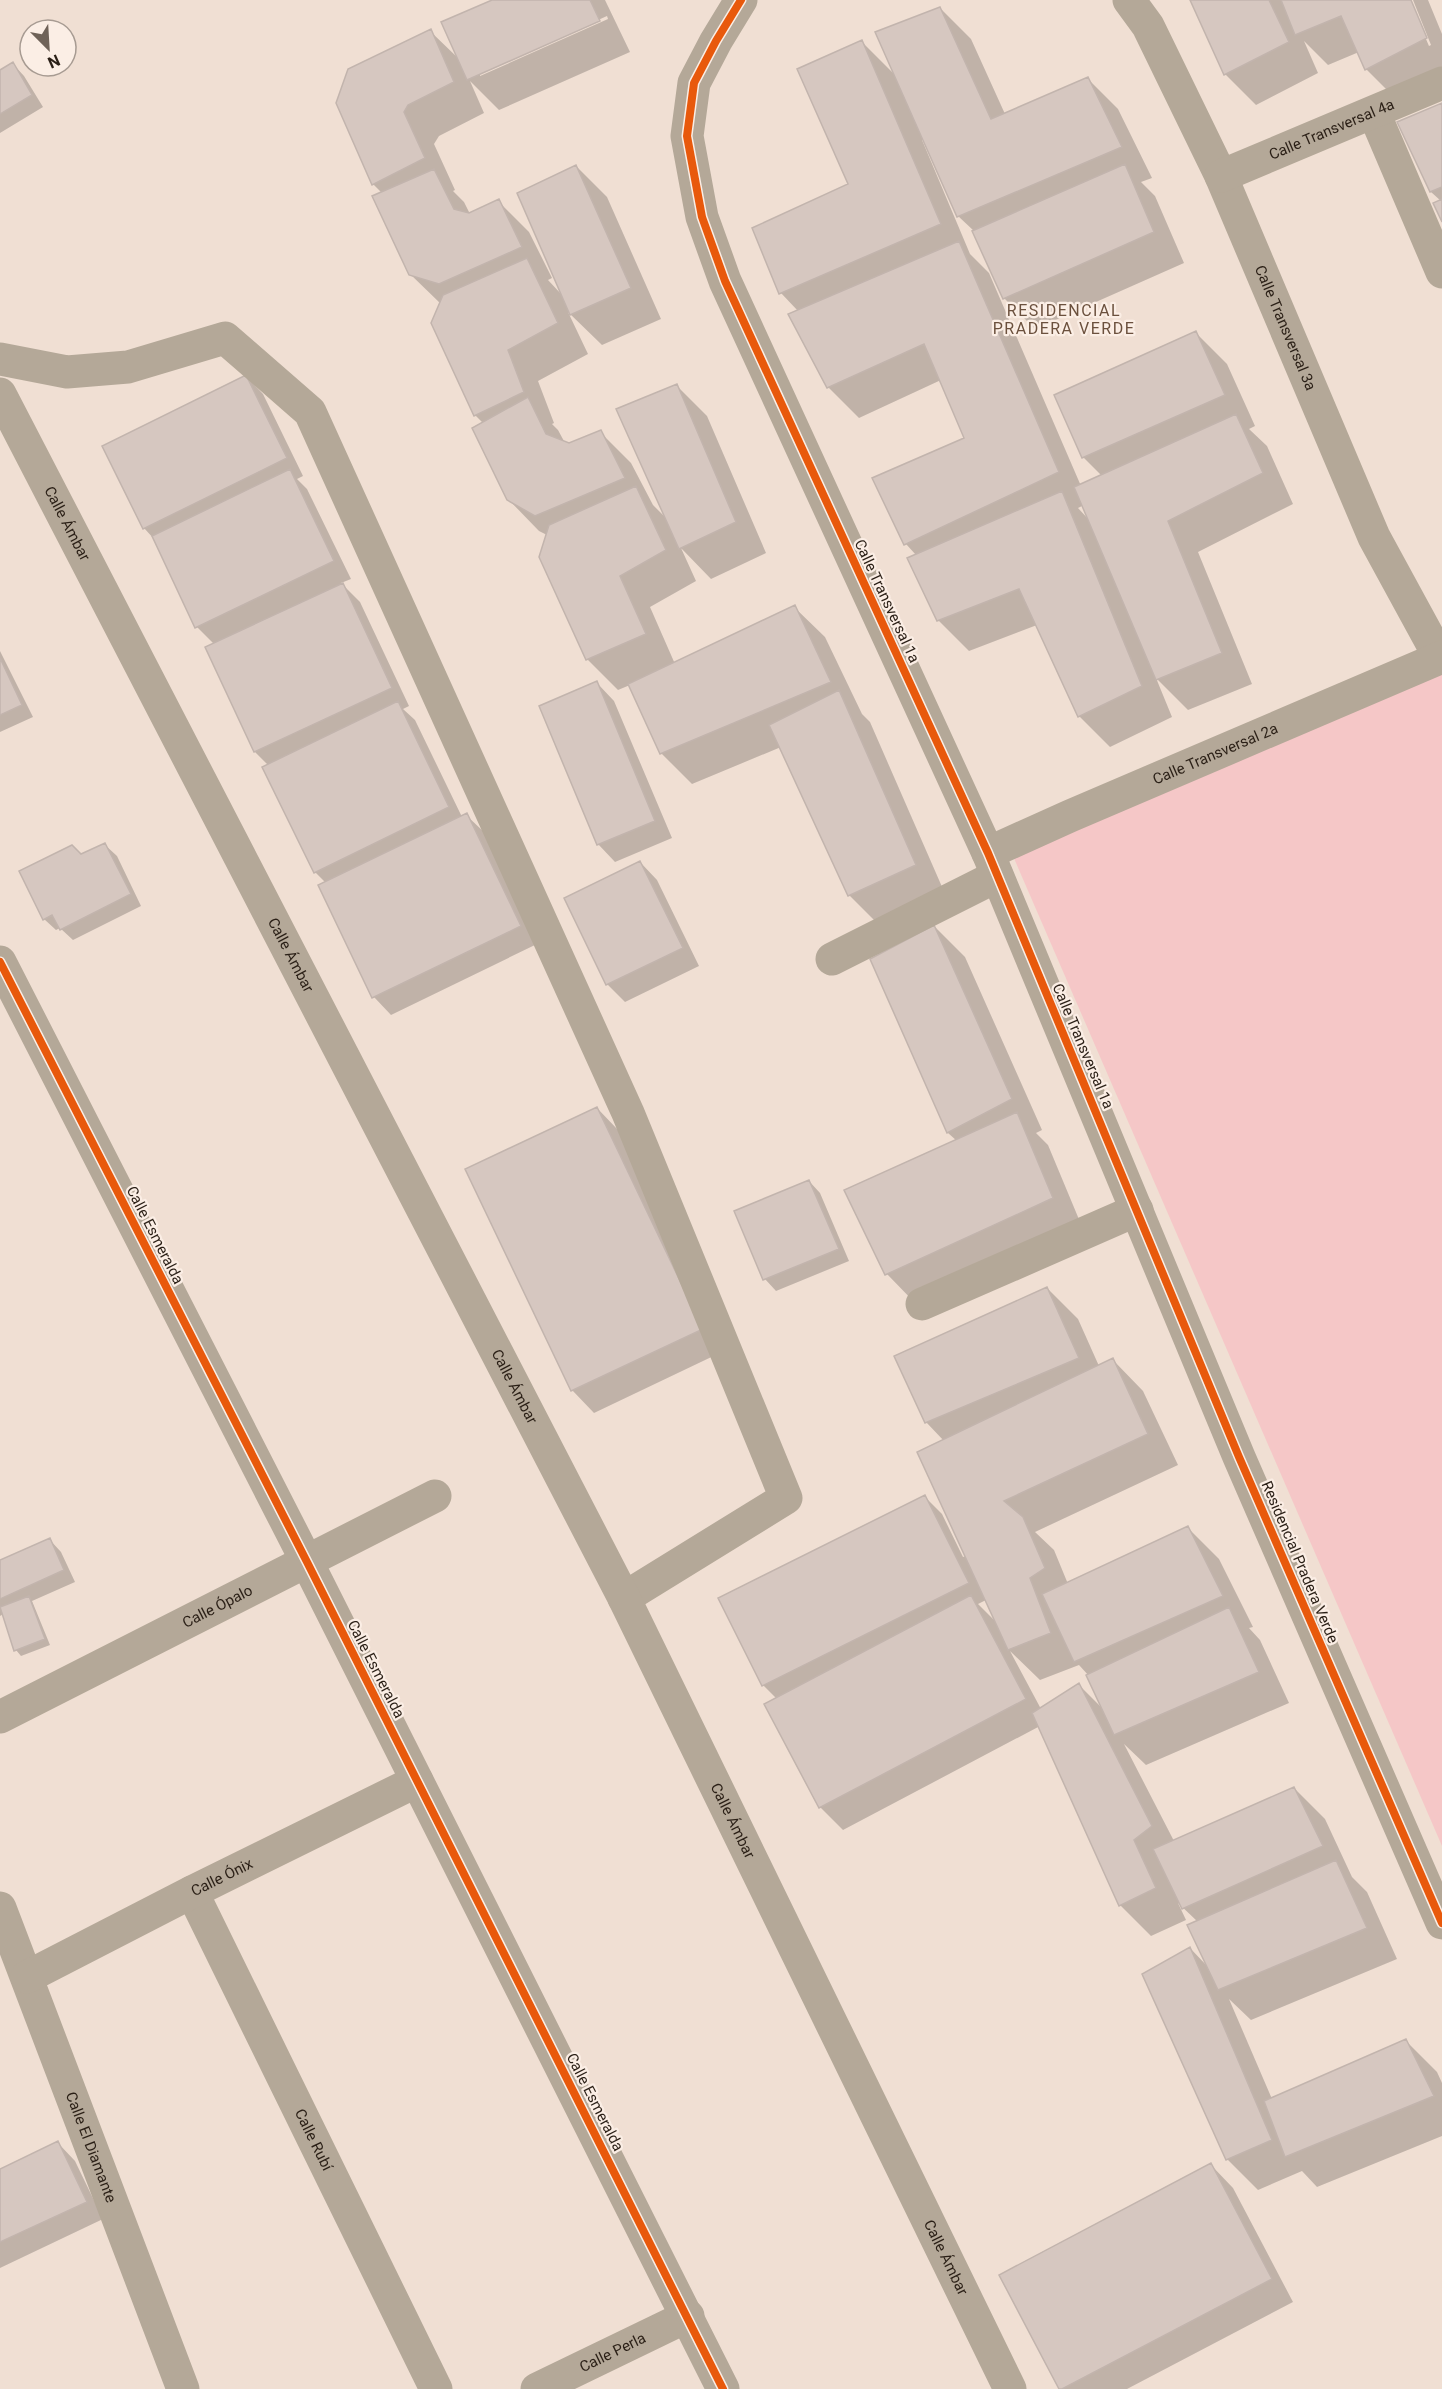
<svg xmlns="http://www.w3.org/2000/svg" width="1442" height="2389" font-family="Roboto,sans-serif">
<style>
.green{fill:#f5c7c7}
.shadow{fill:#0003;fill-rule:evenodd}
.building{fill:#d6c7c0;stroke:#c2b4ad;stroke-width:1.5}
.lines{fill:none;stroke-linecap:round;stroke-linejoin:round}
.minor{stroke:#b4a898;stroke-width:33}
.cycleway-casing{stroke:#fbeee5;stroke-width:11}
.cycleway{stroke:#e8590c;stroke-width:8}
.labels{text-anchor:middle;stroke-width:4.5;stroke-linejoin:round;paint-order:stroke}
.street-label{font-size:15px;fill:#2a1f16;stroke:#fbeee5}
.neighbourhood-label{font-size:16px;letter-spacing:1.5px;fill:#6b503d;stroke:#fbeee5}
</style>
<rect width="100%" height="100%" fill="#f0dfd3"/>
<path class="green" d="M1442 656V1846L1013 856Z"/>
<path class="shadow" d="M496 0H605L630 52 499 110 470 81 484 113 439 136 434 144 455 190 453 191 464 202 470 214 498 201 529 232 552 278 548 280 562 295 576 166 607 197 661 319 602 345 568 312 588 354 538 381 554 423 552 424 558 430 565 443 569 445 600 432 631 463 653 505 667 519 676 385 707 416 766 553 711 579 681 548 696 581 650 607 675 664 794 607 825 637 862 714 870 722 946 896 880 926 849 895 781 747 692 784 661 753 630 685 618 690 587 659 547 535 539 531 508 499 484 424 475 415 441 304 410 274 382 193 373 184 430 31 459 59ZM607 16 608 19 480 76V73Z
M1191 0H1409L1429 46 1431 45 1413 0H1428L1442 34V77L1397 100 1366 69 1359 52 1328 65 1304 41 1318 73 1256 105 1225 74Z
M940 8 971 39 1005 114 1087 78 1118 109 1152 178 1141 182 1155 196 1184 263 1035 329 1004 298 974 231 958 216 924 139 922 140 970 254 989 273 1081 486 1102 476 1083 457 1196 333 1227 364 1255 426 1249 429 1267 446 1293 504 1198 552 1252 684 1188 710 1156 678 1172 717 1110 747 1079 716 1037 625 969 651 938 620 916 555 906 544 874 479 966 439 941 380 859 418 828 387 798 311 781 293 850 185 862 42 896 76ZM1084 505 1090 521 1078 508Z
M13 64 24 76 43 107 0 133V72Z
M1442 105V218L1441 201 1431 192Z
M246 376 263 394 303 476 297 479 307 489 351 579 341 583 360 602 409 706 403 709 415 720 462 817 466 815 484 832 537 944 391 1015 374 997 320 886 326 883 315 872 264 768 269 766 255 752 207 647 214 644 197 627 154 539 144 528Z
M0 651 33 717 0 732Z
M597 683 614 701 672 838 615 862 598 844Z
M105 845 117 856 141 906 73 940 60 928 56 930 44 919 81 856Z
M640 862 657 880 699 966 625 1002 607 984Z
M934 926 965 957 1042 1130 1036 1133 1048 1145 1083 1229 917 1305 887 1274 957 1141 948 1133 872 959Z
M597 1108 619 1131 724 1351 594 1413 572 1390Z
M809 1181 820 1193 849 1261 776 1291 765 1279 736 1212Z
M1047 1288 1078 1319 1099 1366 1113 1360 1143 1391 1178 1465 1035 1532 1054 1550 1068 1584 1188 1528 1219 1559 1253 1627 1249 1628 1260 1640 1289 1703 1146 1765 1124 1744 1174 1841 1294 1788 1325 1819 1352 1877 1367 1892 1397 1959 1251 2020 1229 1999 1272 2099 1406 2041 1437 2072 1442 2083V2136L1317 2187 1302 2171 1258 2190 1227 2159 1190 1948 1208 1967 1198 1922 1178 1903 1186 1920 1151 1936 1120 1905 1040 1726 843 1830 820 1807 777 1699 763 1685 925 1497 942 1514 963 1557 966 1556 944 1441 926 1422ZM986 1600 996 1622 978 1604ZM1010 1651 1040 1680 1079 1665 1089 1676 1103 1709 1079 1685 1041 1709Z
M50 1540 61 1552 75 1582 32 1601 50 1645 21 1656 16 1650 3 1614 0 1616V1562Z
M58 2143 75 2161 103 2219 0 2268V2170Z
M1211 2165 1233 2188 1293 2302 1127 2389H1061Z"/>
<path class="building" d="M492 0H590L600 21 467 80 441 22Z
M1190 0H1269L1289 42 1224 75Z
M1281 0H1411L1427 38 1365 70 1341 16 1295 35Z
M940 7 991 119 1088 77 1122 147 957 217 875 32Z
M431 29 454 82 408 105 404 112 425 158 372 185 336 103 348 69Z
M862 40 941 224 779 294 752 228 848 184 797 69Z
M13 62 32 95 0 114V70Z
M1442 103V187L1430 192 1397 122Z
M1125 164 1154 232 1003 299 972 231Z
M576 165 631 288 570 315 517 193Z
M434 169 454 209 469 213 499 199 522 247 439 284 409 275 372 196Z
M1442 199V222L1433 203Z
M959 241 1059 472 904 545 872 478 964 438 924 344 827 388 788 314Z
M527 258 558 323 508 350 524 392 474 416 431 323 443 295Z
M1196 331 1225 395 1082 458 1054 395Z
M246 375 287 458 143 529 102 446Z
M677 384 736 522 679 549 616 409Z
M528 397 546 434 569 443 601 430 625 478 535 516 507 500 472 428Z
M1236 414 1263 473 1168 521 1222 653 1156 680 1074 487Z
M290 469 334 561 195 628 152 536Z
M636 486 666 550 620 576 646 634 586 660 539 557 549 525Z
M1062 491 1142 686 1078 717 1019 589 937 621 907 558Z
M343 583 392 688 254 752 205 647Z
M795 605 831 682 660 754 628 684Z
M0 658 22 705 0 715Z
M597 681 655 821 597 845 539 706Z
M839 690 916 865 848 896 769 725Z
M398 701 449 807 314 873 262 767Z
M467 813 521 926 372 998 318 885Z
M105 843 131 894 60 930 52 915 43 920 19 871 72 845 81 854Z
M640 861 683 948 606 985 564 898Z
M934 925 1012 1099 947 1133 870 959Z
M597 1107 703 1329 571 1391 465 1169Z
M1017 1112 1053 1198 885 1275 844 1190Z
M809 1180 839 1249 763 1280 734 1211Z
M1047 1287 1079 1358 925 1423 894 1356Z
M1113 1358 1148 1434 1004 1501 1023 1517 1045 1568 1030 1578 1051 1633 1008 1650 917 1452Z
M925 1495 969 1583 762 1686 718 1598Z
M1188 1526 1223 1596 1074 1662 1042 1594Z
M50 1538 64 1570 0 1599V1560Z
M971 1595 1026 1699 819 1808 764 1704Z
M29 1596 45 1639 14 1651 0 1607Z
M1229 1607 1259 1672 1114 1735 1086 1675Z
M1079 1683 1152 1826 1134 1840 1156 1888 1119 1906 1032 1713Z
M1294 1787 1323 1846 1182 1909 1153 1849Z
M1336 1860 1367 1928 1218 1990 1187 1925Z
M1190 1947 1272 2140 1226 2160 1142 1974Z
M1406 2039 1434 2096 1285 2157 1264 2101Z
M58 2141 87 2202 0 2242V2169Z
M1211 2163 1272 2279 1062 2389H1059L999 2275Z"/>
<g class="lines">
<g class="minor">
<path d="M741 0 716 41 694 83 687 136 702 217 725 281 988 853 1239 1457 1442 1923"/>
<path id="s1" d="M1129 0 1148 26 1221 176 1374 537 1440 658"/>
<path d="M1374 113 1442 272"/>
<path id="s2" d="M1221 176 1442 83"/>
<path d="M0 359 67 372 128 367 225 338 310 412 628 1113 786 1498 624 1598"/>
<path id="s3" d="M0 394 624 1598 1010 2389"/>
<path id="s4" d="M988 853 1070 816 1442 657"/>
<path d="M832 959 997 876"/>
<path d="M0 962 307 1562 723 2389"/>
<path d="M922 1304 1137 1210"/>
<path id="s5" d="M0 1717 435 1496"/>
<path id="s6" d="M192 1892 436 2389"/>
<path id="s7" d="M0 1908 183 2389"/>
<path id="s8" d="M27 1977 192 1892 417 1781"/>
<path id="s9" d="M537 2389 688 2316"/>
</g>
<g class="cycleway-casing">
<path id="cycleway" d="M741 0 716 41 694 83 687 136 702 217 725 281 988 853 1239 1457 1442 1923
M0 962 307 1562 723 2389"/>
</g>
<use href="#cycleway" class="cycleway"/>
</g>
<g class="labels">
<g class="street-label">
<text dy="5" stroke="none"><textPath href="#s2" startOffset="120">Calle Transversal 4a</textPath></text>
<text dy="5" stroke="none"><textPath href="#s1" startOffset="364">Calle Transversal 3a</textPath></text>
<text dy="5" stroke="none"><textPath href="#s3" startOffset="146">Calle Ámbar</textPath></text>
<text transform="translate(887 601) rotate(65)" y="5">Calle Transversal 1a</text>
<text dy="5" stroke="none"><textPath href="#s4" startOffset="248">Calle Transversal 2a</textPath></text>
<text dy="5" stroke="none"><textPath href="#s3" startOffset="632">Calle Ámbar</textPath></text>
<text transform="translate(1083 1046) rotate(67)" y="5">Calle Transversal 1a</text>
<text transform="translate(155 1235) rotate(63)" y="5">Calle Esmeralda</text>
<text dy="5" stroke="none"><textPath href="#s3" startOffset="1118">Calle Ámbar</textPath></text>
<text transform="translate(1300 1562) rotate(67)" y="5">Residencial Pradera Verde</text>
<text dy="5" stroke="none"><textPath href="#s5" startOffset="244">Calle Ópalo</textPath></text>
<text transform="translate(376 1669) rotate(63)" y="5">Calle Esmeralda</text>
<text dy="5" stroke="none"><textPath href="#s3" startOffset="1604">Calle Ámbar</textPath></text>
<text dy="5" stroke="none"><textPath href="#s8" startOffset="219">Calle Ónix</textPath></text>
<text transform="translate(595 2102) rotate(63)" y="5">Calle Esmeralda</text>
<text dy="5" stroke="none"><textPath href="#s6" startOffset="276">Calle Rubí</textPath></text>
<text dy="5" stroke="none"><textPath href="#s7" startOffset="256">Calle El Diamante</textPath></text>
<text dy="5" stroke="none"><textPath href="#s3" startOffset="2090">Calle Ámbar</textPath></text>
<text dy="5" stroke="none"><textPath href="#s9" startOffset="84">Calle Perla</textPath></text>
</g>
<g class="neighbourhood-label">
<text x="1064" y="316">RESIDENCIAL<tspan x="1064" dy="18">PRADERA VERDE</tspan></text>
</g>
</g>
<g transform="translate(48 48) rotate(156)"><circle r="28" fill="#fbeee5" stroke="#a79b92" stroke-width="1.5"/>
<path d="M0-4.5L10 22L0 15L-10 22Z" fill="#6f6258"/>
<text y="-9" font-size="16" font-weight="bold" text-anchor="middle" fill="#2a1f16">N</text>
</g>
</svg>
